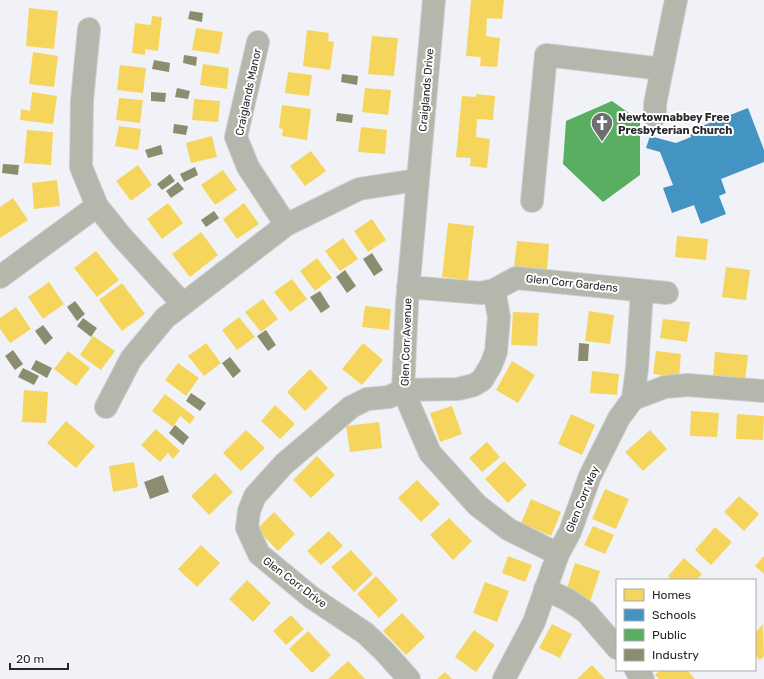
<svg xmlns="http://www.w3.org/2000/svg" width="764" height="679" font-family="Rubik,sans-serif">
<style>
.homes{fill:#f6d55c}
.schools{fill:#4393c3}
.public{fill:#5aae61}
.industry{fill:#8c8c6e}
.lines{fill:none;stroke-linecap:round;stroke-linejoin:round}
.minor-casing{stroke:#cdced2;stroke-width:24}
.minor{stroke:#b3b7ac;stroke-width:22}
.labels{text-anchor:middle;stroke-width:4;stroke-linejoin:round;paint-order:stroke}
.street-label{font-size:11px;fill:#27282c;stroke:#fff}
.poi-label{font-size:11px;font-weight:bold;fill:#27282c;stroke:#fff;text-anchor:start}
</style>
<rect width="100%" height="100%" fill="#f1f2f8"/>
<path class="homes" d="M471 0H504L502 19 487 18 486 36 500 38 497 67 480 66 481 57 466 56Z
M29 8 58 11 54 49 26 46Z
M152 16 162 17 158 51 145 49V55L132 53 135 23 151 25Z
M196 28 223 32 219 54 192 50Z
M307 30 329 33 328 41 334 42 330 70 303 66Z
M372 36 398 38 394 76 368 74Z
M33 52 58 56 54 87 29 84Z
M203 64 229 68 227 89 200 85Z
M120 65 146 68 143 93 117 90Z
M288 72 312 75 309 96 285 93Z
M365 88 391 90 388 115 362 112Z
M32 92 57 96 53 124 20 120 21 109 30 111Z
M476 94 495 96 493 120 477 119 476 137 490 139 487 168 470 166 471 158 456 157 462 96 476 97Z
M119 98 143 100 140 123 116 120Z
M194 99 220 101 218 122 192 120Z
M282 105 311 109 307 140 282 136 283 129 279 128Z
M119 126 141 129 138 150 115 146Z
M361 127 387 130 385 154 358 152Z
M27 130 53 132 51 165 24 163Z
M212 136 217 157 191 163 186 143Z
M311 151 326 171 305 186 290 166Z
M138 165 152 185 131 201 116 181Z
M223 170 237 190 215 205 201 185Z
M57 180 60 206 34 209 32 183Z
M13 198 28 220 0 238V207Z
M168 203 183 223 162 239 147 219Z
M244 203 259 224 237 239 223 219Z
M372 219 386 240 368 252 354 231Z
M448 223 474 226 468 280 442 277Z
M201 232 218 255 190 277 172 254Z
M677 236 708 239 706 260 675 257Z
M343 238 358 259 340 271 325 251Z
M517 241 549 244 547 270 514 267Z
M96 251 119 280 97 297 74 268Z
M317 258 332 278 315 291 300 271Z
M726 267 750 270 746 300 722 297Z
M292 279 307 299 290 312 274 292Z
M49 282 64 304 43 319 28 297Z
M122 283 145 314 122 331 99 300Z
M263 299 278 319 261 332 245 312Z
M365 306 391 309 389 330 362 327Z
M16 307 31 329 10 343 0 329V318Z
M589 311 614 315 610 344 585 341Z
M513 312 539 313 537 346 511 345Z
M239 317 255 337 237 350 222 330Z
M663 319 690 322 687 342 660 338Z
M93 336 115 351 101 370 80 355Z
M206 343 221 363 204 376 188 356Z
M363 343 383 360 362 385 342 369Z
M68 351 90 368 76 386 54 369Z
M656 351 681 354 679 377 653 374Z
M715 352 748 355 745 381 713 378Z
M512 361 535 375 518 403 496 390Z
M178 363 199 378 186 396 165 380Z
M310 369 328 388 305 411 287 392Z
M592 371 619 374 617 395 590 393Z
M24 390 48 392 46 423 22 422Z
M165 394 195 417 190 424 180 416 173 427 152 411Z
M275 405 295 424 280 439 261 421Z
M452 406 462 434 440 442 430 413Z
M691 411 719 413 717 437 690 436Z
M571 414 595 425 582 455 558 444Z
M737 414 764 416 763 440 736 439Z
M66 421 95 446 76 468 47 443Z
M379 422 382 448 350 452 346 426Z
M156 429 180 451 173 459 168 453 160 462 141 445Z
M246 430 265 448 241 471 223 453Z
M650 430 667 449 643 471 625 452Z
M487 442 500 457 482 472 469 458Z
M317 456 335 475 311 498 293 480Z
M504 461 527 485 508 503 485 479Z
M134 462 138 487 113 492 109 466Z
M215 473 233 492 209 515 191 496Z
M417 480 440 504 421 522 398 498Z
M605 489 629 499 616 529 592 519Z
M739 496 759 514 744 531 724 512Z
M531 499 561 512 551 536 521 523Z
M274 512 295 534 278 551 257 529Z
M449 518 472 541 453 560 430 535Z
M593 526 614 535 605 554 584 545Z
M715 527 732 542 711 565 695 550Z
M329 531 343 546 321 565 307 551Z
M201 545 220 563 197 587 178 569Z
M351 550 373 574 354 592 331 567Z
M508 556 532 565 525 582 502 573Z
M764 556V574L755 566Z
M684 558 702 574 697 580H672L668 576Z
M575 563 600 571 590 602 565 594Z
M376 576 398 600 379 618 357 594Z
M247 580 271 603 253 622 229 599Z
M485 582 509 591 497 622 473 613Z
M402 613 425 637 406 655 383 631Z
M291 615 304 629 286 645 273 631Z
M552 624 572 634 560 658 539 648Z
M763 624 764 656 760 660 755 655V633Z
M474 630 495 645 476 672 455 657Z
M308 631 331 655 312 673 289 649Z
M348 661 365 679H328Z
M592 665 605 679H577Z
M660 670H687L695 679H659L655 675Z
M445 672 452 679H437Z"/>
<path class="schools" d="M748 108 764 150V162L721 179 726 193 719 196 726 214 701 224 694 205 672 213 663 188 673 185 660 152 646 148 650 136 676 143 691 137 689 131Z"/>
<path class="public" d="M612 101 640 121V175L603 202 563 164 566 121Z"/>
<path class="industry" d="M190 11 203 13 202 22 188 19Z
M184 55 197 57 196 66 183 63Z
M154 60 170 63 169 72 152 69Z
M342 74 358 76 357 85 341 82Z
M177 88 190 91 188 99 175 97Z
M151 92 166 93 165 102 151 101Z
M337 113 353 115 352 123 336 121Z
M174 124 188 126 186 135 173 133Z
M161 145 163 154 148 158 145 150Z
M3 164 19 165 18 175 2 173Z
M195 167 198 175 184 182 180 174Z
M170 174 175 181 162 190 157 184Z
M178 182 184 189 171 198 166 191Z
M214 211 219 218 206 227 201 220Z
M372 253 383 270 374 276 363 259Z
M345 270 356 286 347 293 336 277Z
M320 291 330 307 321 313 310 297Z
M75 301 85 314 77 321 67 307Z
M83 318 97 328 91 337 77 326Z
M43 325 53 338 45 345 35 331Z
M266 330 276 345 268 351 257 336Z
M579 343 589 344 588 361H578Z
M13 350 23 364 15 370 5 356Z
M230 357 241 371 233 378 222 363Z
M36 360 52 368 47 378 31 369Z
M23 368 39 376 34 385 18 377Z
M191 393 206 403 200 411 186 401Z
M175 425 189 437 183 445 169 433Z
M163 475 169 492 150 499 144 482Z"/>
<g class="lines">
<g class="minor-casing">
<path id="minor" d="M434 0 407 303 403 390 430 453 477 505 508 529 558 554
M89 29 82 100 81 167 97 206 121 236 183 304
M258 42 236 137 248 167 286 225
M655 116V104L662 69
M532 201 546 55 662 69 676 0
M0 277 97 206
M408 287 481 293 494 290 516 278 667 293
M633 399 665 387 688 385 764 391
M106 407 131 359 165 318 286 225 359 189 417 180
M545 589 568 600 586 612 617 648
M636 670 643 679
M409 679 384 651 365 633 311 597 259 554 247 528 249 511 255 496 284 464 351 407 367 399 389 397 403 390 458 389 474 385 482 380 491 365 496 352 499 317 494 290
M504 679 534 622 558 554 570 532 590 476 619 418 633 399 637 368 642 291"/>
</g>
<use href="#minor" class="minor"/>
</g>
<defs>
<g id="church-pin" transform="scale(1.15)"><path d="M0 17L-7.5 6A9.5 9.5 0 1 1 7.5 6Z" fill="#6e6f73" stroke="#fff"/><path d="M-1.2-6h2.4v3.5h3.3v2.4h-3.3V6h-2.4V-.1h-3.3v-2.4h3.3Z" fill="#fff"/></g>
</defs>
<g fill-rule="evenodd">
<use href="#church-pin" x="602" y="123"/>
</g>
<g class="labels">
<g class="street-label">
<text transform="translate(426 90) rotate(-85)" y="4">Craiglands Drive</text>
<text transform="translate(248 92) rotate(-78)" y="4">Craiglands Manor</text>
<text transform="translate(572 283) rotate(6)" y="4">Glen Corr Gardens</text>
<text transform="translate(406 342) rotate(-88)" y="4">Glen Corr Avenue</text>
<text transform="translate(582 499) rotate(-68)" y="4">Glen Corr Way</text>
<text transform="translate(295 582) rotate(37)" y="4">Glen Corr Drive</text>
</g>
<g class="poi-label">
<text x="618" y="121">Newtownabbey Free<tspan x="618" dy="13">Presbyterian Church</tspan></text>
</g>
</g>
<rect x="616" y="579" width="140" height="92" fill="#ffffff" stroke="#a9a9ab"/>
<rect x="624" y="589" width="20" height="12" fill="#f6d55c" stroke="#a9a9ab"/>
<text x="652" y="599" font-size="12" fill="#27282c">Homes</text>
<rect x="624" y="609" width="20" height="12" fill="#4393c3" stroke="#a9a9ab"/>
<text x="652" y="619" font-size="12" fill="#27282c">Schools</text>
<rect x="624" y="629" width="20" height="12" fill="#5aae61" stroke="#a9a9ab"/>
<text x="652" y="639" font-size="12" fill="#27282c">Public</text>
<rect x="624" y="649" width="20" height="12" fill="#8c8c6e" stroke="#a9a9ab"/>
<text x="652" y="659" font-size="12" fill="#27282c">Industry</text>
<path d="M10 663v6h58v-6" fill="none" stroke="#27282c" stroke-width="2"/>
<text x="16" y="663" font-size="12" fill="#27282c" stroke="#ffffff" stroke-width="3" paint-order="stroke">20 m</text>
</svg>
